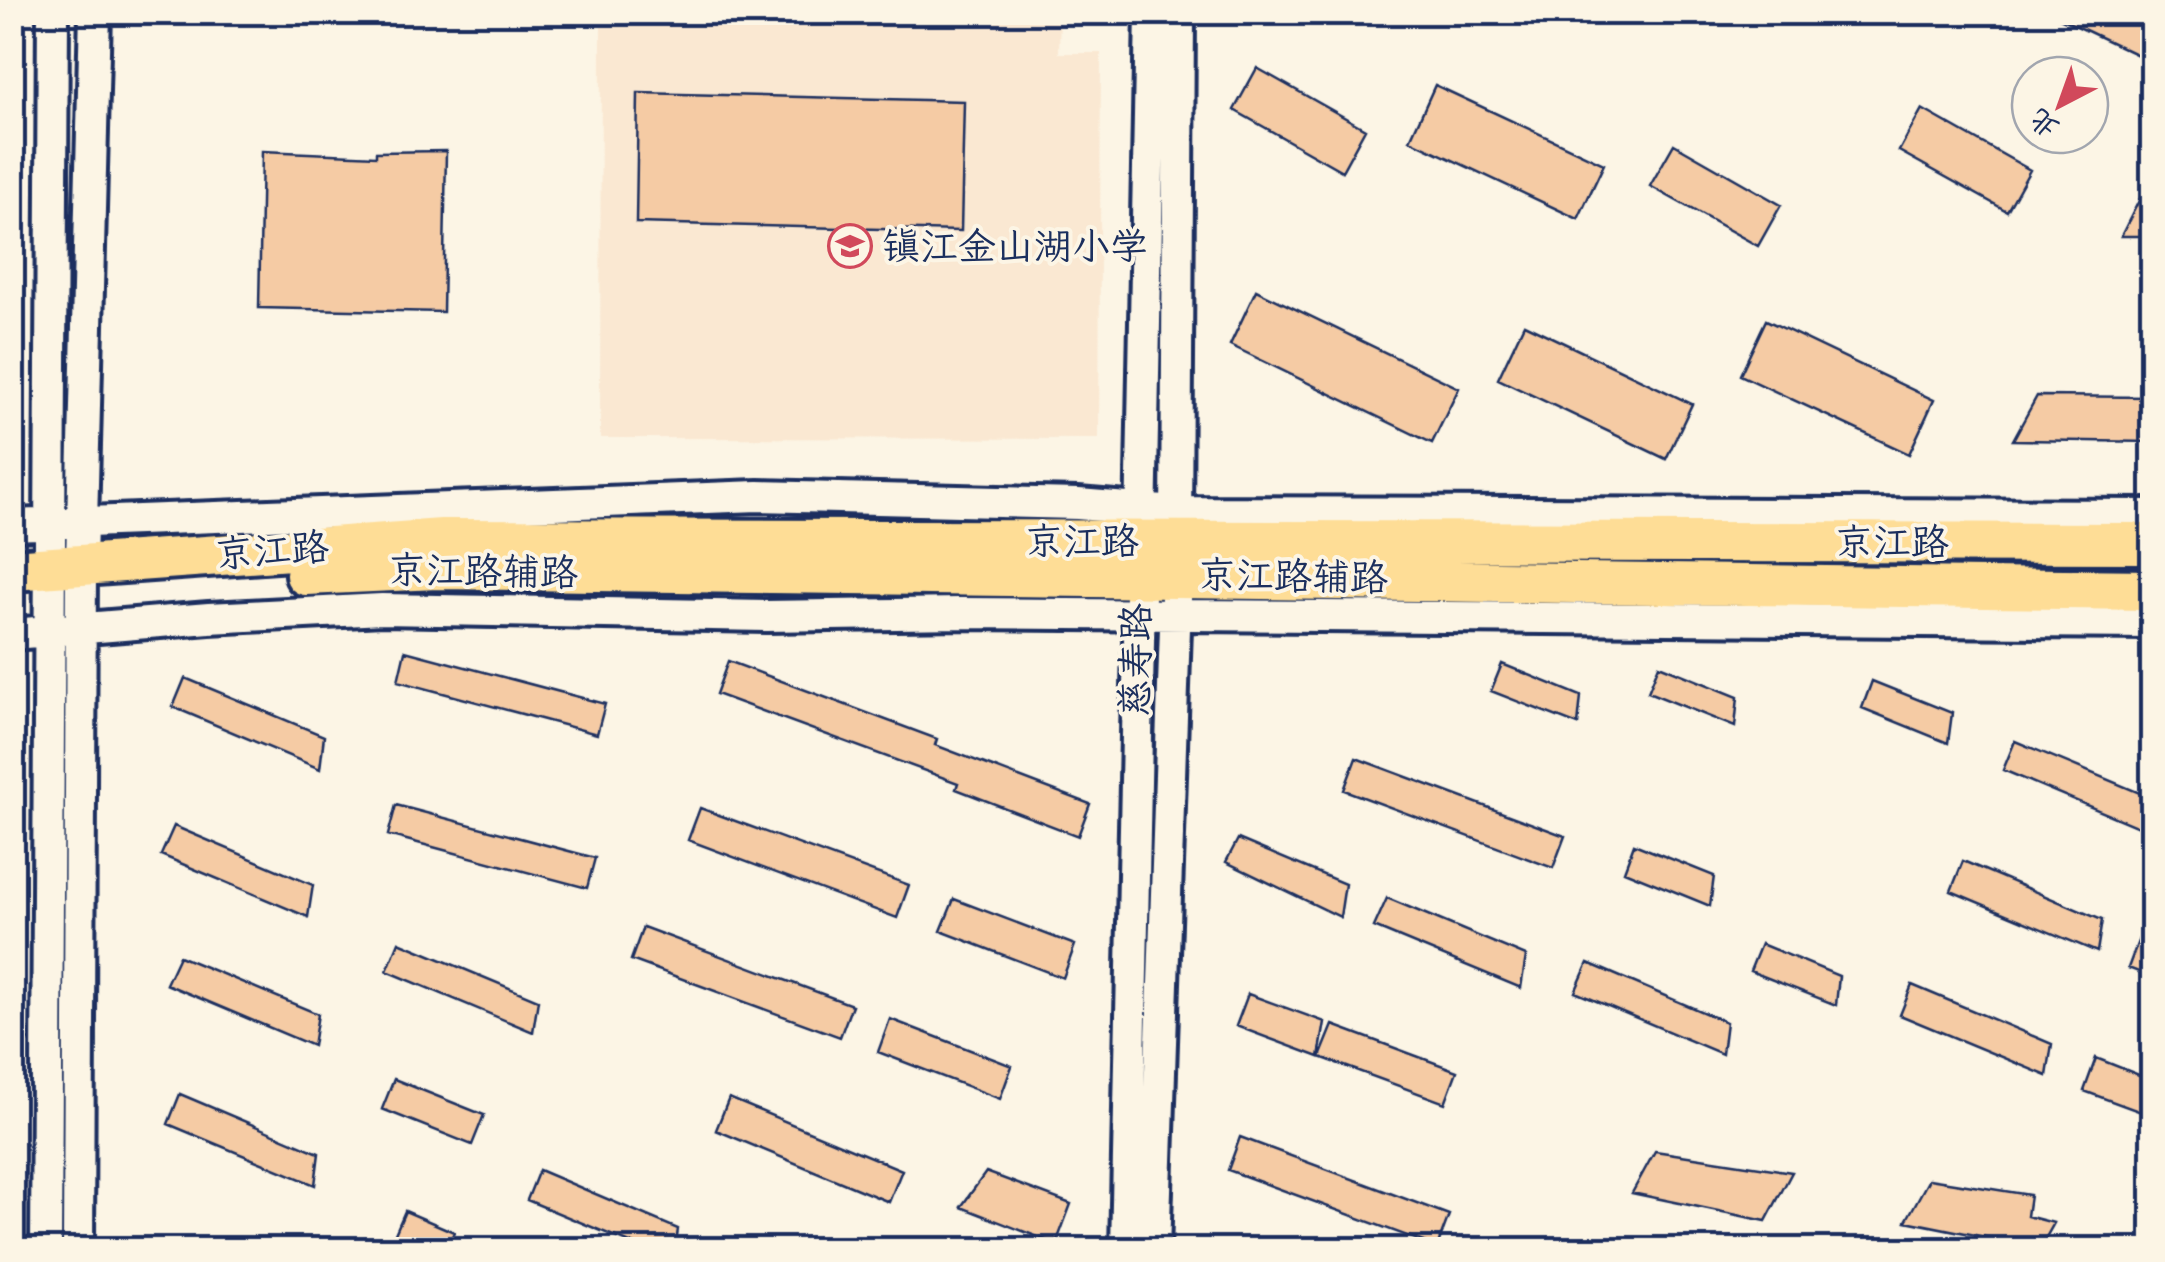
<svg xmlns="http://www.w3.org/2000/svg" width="2165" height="1262" font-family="'Gochi Hand','LXGW WenKai TC',sans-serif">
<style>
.built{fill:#fae8d2}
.building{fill:#f5cba4;stroke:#1b2f5e;stroke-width:2.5}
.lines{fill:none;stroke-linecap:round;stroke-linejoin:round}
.minor-casing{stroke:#1b2f5e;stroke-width:38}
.major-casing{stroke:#1b2f5e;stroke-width:48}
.minor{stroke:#fcf5e5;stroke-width:30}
.major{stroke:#fedd96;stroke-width:40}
.labels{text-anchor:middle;stroke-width:8;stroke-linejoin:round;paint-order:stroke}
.poi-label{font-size:38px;fill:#1b2f5e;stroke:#fcf5e5;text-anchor:start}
.street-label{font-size:38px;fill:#1b2f5e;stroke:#fcf5e5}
</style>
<rect width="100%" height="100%" fill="#fcf5e5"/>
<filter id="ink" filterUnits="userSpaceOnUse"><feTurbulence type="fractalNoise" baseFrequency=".01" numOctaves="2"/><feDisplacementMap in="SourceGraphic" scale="20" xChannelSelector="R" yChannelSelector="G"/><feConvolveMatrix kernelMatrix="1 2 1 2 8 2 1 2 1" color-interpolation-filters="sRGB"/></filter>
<g filter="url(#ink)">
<path class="built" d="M601 13H1060L1059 53H1101L1099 439 600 438Z"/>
<path class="building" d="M2047 12H2152V23L2138 55Z
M1257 68 1365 129 1342 171 1234 110Z
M1435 85 1604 164 1578 219 1410 140Z
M638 93 964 101 961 231 636 223Z
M1922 109 2030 170 2007 211 1899 151Z
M1674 144 1781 205 1758 246 1650 186Z
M262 151 376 156V152L446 151 443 312 259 308Z
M2152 175V236H2121Z
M1256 290 1459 388 1432 443 1230 345Z
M1766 320 1934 400 1909 454 1740 375Z
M1524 324 1692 404 1666 459 1498 379Z
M2037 396 2152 397V442L2013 440Z
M405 651 605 704 597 734 398 681Z
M728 661 937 739 935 745 1090 804 1078 836 956 789 958 783 716 694Z
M1502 664 1581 696 1578 725 1491 691Z
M1659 665 1738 697 1735 727 1648 692Z
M185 678 324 736 320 769 173 707Z
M1872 681 1952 713 1948 743 1862 708Z
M2015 741 2152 798 2150 832 2003 770Z
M1356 758 1565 836 1553 868 1344 790Z
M396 805 595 858 587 888 388 835Z
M700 808 909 885 897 918 688 840Z
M174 826 313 885 308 917 161 855Z
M1238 839 1345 884 1340 917 1226 862Z
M1634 844 1714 876 1710 906 1624 871Z
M1963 861 2102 920 2097 952 1951 891Z
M1387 898 1526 956 1521 988 1374 927Z
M954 899 1075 945 1063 978 941 931Z
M2150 909H2152V977L2128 968Z
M643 927 852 1005 840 1037 631 960Z
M399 942 538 1000 533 1032 387 971Z
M1761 944 1839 976 1836 1005 1750 971Z
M179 956 318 1014 313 1046 166 984Z
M1588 963 1726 1022 1722 1054 1575 992Z
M1912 985 2052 1044 2047 1076 1900 1015Z
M1248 994 1325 1022 1319 1057 1236 1026Z
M890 1019 1012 1066 1000 1099 878 1052Z
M1333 1025 1457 1071 1445 1103 1320 1057Z
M2096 1058 2152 1080V1116L2084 1091Z
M394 1079 484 1115 472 1145 382 1109Z
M180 1094 319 1153 315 1185 168 1124Z
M729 1098 902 1170 889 1202 716 1130Z
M1240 1137 1449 1215 1437 1247 1228 1170Z
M1655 1151 1792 1172 1766 1221 1632 1193Z
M539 1170 678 1229 675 1250H647L527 1200Z
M986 1172 1071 1204 1056 1244 961 1207Z
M1929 1179 2030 1195 2027 1216 2054 1223 2040 1248 1906 1221Z
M405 1211 454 1232 446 1250H388Z"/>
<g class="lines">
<g class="minor-casing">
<path id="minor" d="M12 525 758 496 1078 504 1176 512 2152 515
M1141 529 1151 12
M1176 532 1179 12
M12 634 209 618 382 609 766 616 960 613 2152 623
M46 1250 53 12
M78 1250 81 563 95 12
M1126 1250 1140 595
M1154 1250 1176 598"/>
</g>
<g class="major-casing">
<path id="major" d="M12 570 442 539 2152 543
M306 575 437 569 2152 590"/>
</g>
<use href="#minor" class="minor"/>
<use href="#major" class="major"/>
</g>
</g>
<defs>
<g id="school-ring" transform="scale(2.25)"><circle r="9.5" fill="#fcf5e5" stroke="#d1495b" stroke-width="1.5"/><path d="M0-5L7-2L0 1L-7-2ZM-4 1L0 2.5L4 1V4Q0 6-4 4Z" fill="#d1495b"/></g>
</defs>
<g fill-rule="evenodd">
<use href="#school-ring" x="850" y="246"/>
</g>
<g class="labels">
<g class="poi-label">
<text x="882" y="259">镇江金山湖小学</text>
</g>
<g class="street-label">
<text x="1082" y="554">京江路</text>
<text x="1892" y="555">京江路</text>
<text transform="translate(272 550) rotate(-4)" y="13">京江路</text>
<text transform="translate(483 571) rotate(1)" y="13">京江路辅路</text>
<text transform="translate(1293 576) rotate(1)" y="13">京江路辅路</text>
<text transform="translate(1135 660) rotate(-89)" y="13">慈寿路</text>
</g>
</g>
<rect width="2165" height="1262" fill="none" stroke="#fcf5e5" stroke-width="50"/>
<rect x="25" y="25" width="2115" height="1212" fill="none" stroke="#1b2f5e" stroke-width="4" filter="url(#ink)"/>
<g transform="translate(2060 105) rotate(221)"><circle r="48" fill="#fcf5e5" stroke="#a2a6af" stroke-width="2.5"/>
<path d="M0-8L18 38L0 25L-18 38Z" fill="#d1495b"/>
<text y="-15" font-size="28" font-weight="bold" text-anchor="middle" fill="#1b2f5e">北</text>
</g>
</svg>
